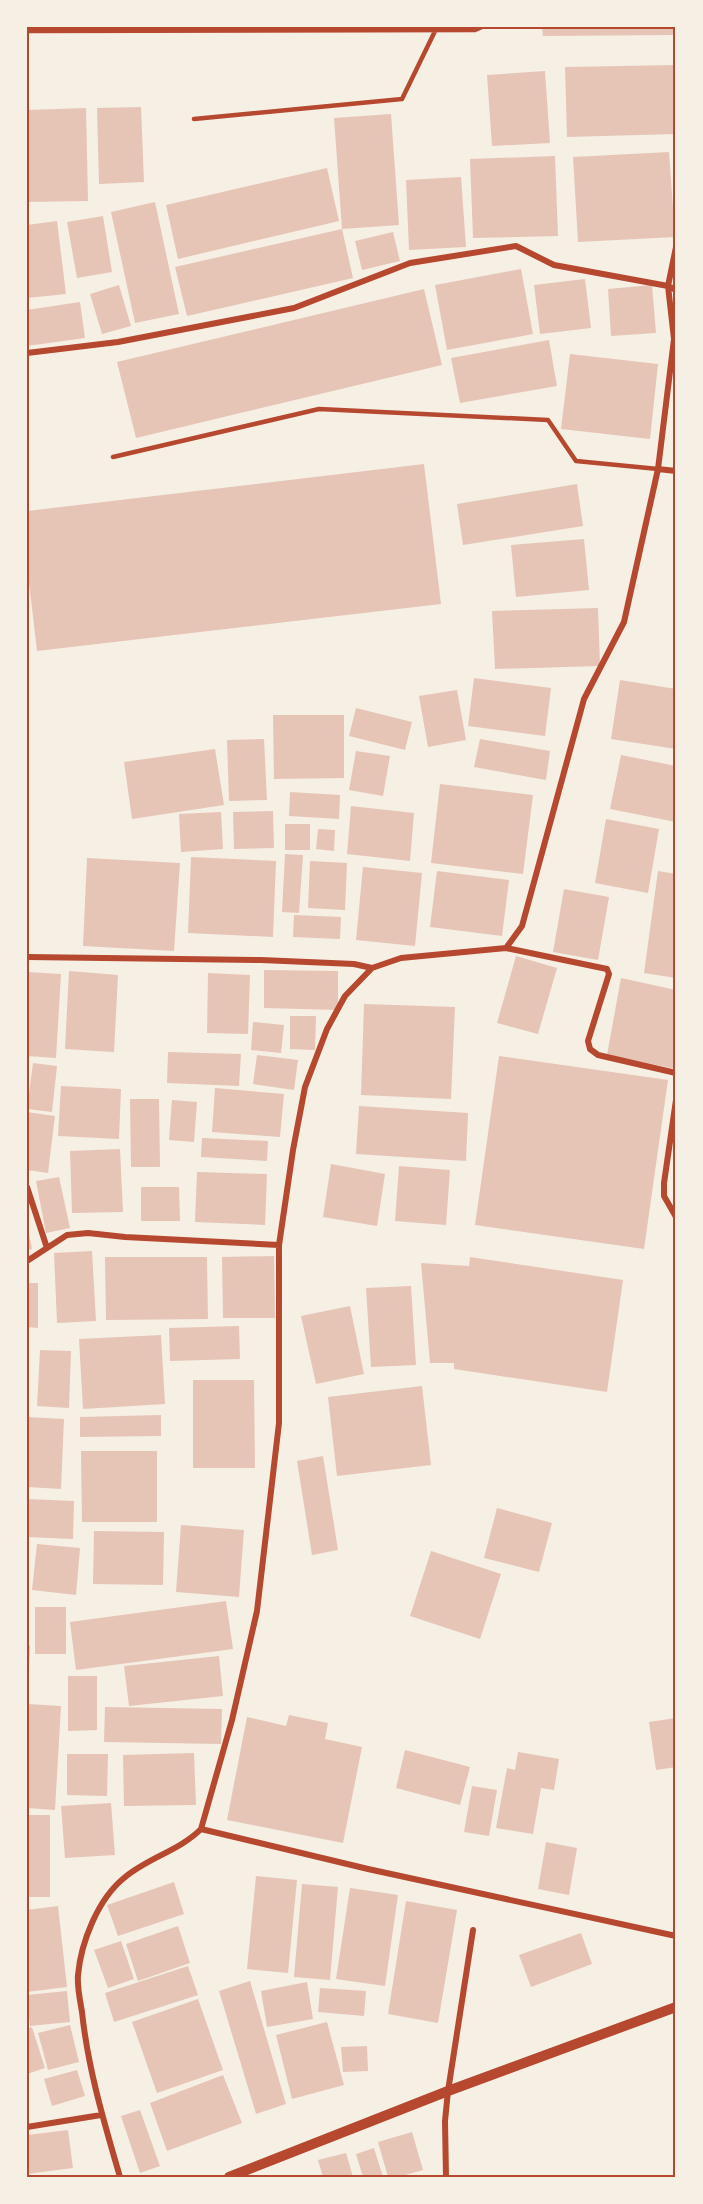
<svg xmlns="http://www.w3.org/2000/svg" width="703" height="2204" font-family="Commissioner,sans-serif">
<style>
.building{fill:#e6c5b7}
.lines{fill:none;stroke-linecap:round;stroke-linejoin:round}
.service{stroke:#b5482f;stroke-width:4.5}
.minor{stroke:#b5482f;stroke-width:6}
.tertiary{stroke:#b5482f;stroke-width:10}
.neatline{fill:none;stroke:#b5482f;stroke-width:2}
</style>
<rect width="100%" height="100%" fill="#f6efe4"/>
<path class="building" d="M542 27H676V35L543 36Z
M676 65V134L567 137 565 67Z
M545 71 550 143 492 146 487 75Z
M141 107 144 182 99 184 97 108Z
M86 108 88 201 27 202V110Z
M391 114 399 225 342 229 334 118Z
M669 152 675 237 578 242 573 157Z
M555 156 558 236 473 238 470 159Z
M327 168 339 221 178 259 166 205Z
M461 177 466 247 409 250 406 180Z
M155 202 179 314 135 323 111 212Z
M103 216 112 272 77 278 67 222Z
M57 221 66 294 27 298V225Z
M342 229 353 278 187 316 175 267Z
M393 232 400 261 362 270 355 241Z
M521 269 533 334 447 350 435 285Z
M585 279 591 328 540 334 534 285Z
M119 285 131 326 102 334 90 294Z
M652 285 656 333 611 336 608 289Z
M424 289 442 365 136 438 117 362Z
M80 302 85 338 27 346V310Z
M549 340 557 386 460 403 451 358Z
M570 354 658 364 650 439 561 429Z
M424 464 441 604 37 651 27 565V511Z
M577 484 583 526 463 545 457 504Z
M584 539 589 590 516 597 511 545Z
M598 608 600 666 495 669 492 611Z
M474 678 551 688 545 736 468 726Z
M620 680 676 689V749L611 739Z
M457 690 466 740 428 747 419 696Z
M356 708 412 722 405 750 349 736Z
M273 715H344V778L274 779Z
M264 739 267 800 229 801 227 740Z
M480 739 550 751 546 780 474 767Z
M215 749 224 805 132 819 124 762Z
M356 751 390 756 383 796 349 790Z
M621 755 676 766V822L610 809Z
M440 784 533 795 523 874 431 863Z
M290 792 340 795 339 819 289 816Z
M351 806 414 813 410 861 347 854Z
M273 811 274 848 234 849 233 812Z
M221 812 223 849 181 852 179 814Z
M606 819 659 829 648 893 595 883Z
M285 824H310V850H285Z
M318 829 335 830 334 851 316 849Z
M285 854 303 855 299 913 282 912Z
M191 857 276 861 273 937 188 933Z
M87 858 180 863 174 951 83 946Z
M310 861 347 863 345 910 308 908Z
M363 867 422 873 415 946 356 940Z
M437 871 509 880 502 936 430 927Z
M658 871 676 874V978L644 973Z
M564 889 609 897 598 960 553 952Z
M294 915 341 917 340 939 293 937Z
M516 956 557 968 538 1034 497 1023Z
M264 970 338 971V1010L264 1008Z
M69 971 118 975 114 1052 65 1049Z
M27 972 61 974 56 1058 27 1056Z
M208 973 250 975 248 1034 207 1033Z
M621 978 676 990V1069L607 1055Z
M364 1004 455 1007 451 1099 361 1095Z
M290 1016H316L315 1050 290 1049Z
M253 1022 284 1025 281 1053 251 1050Z
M168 1052 241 1054 239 1086 167 1083Z
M257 1055 298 1060 294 1090 253 1084Z
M499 1056 668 1080 644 1249 475 1225Z
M33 1063 57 1066 52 1112 27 1109Z
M61 1086 121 1089 119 1139 58 1136Z
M215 1088 284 1094 280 1137 212 1132Z
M130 1099H159L160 1167H131Z
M172 1100 197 1102 194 1142 169 1140Z
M359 1106 468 1113 466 1161 356 1154Z
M27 1112 55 1116 48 1173 27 1170Z
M202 1138 268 1141 267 1161 201 1157Z
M120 1149 123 1212 72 1213 70 1151Z
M331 1164 385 1174 377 1226 323 1217Z
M399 1166 450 1170 446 1225 395 1221Z
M197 1172 267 1174 265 1225 195 1222Z
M59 1177 70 1228 46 1233 36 1181Z
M141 1187H179L180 1221H141Z
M27 1224 32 1249 27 1250Z
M92 1251 96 1321 57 1323 54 1253Z
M274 1256 275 1318H223L222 1257Z
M105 1257H207L208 1319 106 1320Z
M470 1257 623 1280 607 1392 454 1369V1363H430L421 1263 469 1266Z
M27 1283H38V1328L27 1327Z
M411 1286 416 1365 371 1367 366 1288Z
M350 1306 364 1374 316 1384 301 1316Z
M239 1326 240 1359 170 1361 169 1328Z
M161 1335 165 1404 83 1409 79 1339Z
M40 1350 71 1351 69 1408 37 1406Z
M193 1380H254L255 1468H193Z
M422 1386 431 1465 337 1476 328 1397Z
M161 1415V1436L80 1437V1417Z
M27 1417 64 1419 61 1489 27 1487Z
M81 1451H157V1522H82Z
M323 1456 338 1550 312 1555 297 1461Z
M27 1499 74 1501 73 1539 27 1537Z
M497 1508 552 1523 539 1572 484 1558Z
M181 1525 244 1530 239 1597 176 1592Z
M94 1531 164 1532 163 1585 93 1584Z
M37 1544 80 1548 76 1595 32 1590Z
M431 1551 501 1574 480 1639 410 1616Z
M226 1601 233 1649 76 1670 70 1622Z
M35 1607H66V1654H35Z
M27 1645 30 1646 29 1670H27Z
M219 1656 223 1696 129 1706 124 1666Z
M68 1676H97V1730L68 1731Z
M27 1704 61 1706 55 1810 27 1808Z
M105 1707 222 1709 221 1744 104 1742Z
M289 1715 328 1723 325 1739 362 1747 343 1843 227 1820 247 1717 286 1726Z
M676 1718V1767L656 1770 649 1722Z
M405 1750 470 1767 460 1805 396 1788Z
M518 1752 559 1759 554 1790 541 1788 533 1834 496 1828 507 1768 515 1770Z
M194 1753 196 1805 124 1806 123 1755Z
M67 1754H108L107 1796 67 1795Z
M472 1786 497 1790 489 1836 464 1832Z
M111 1803 115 1855 65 1858 61 1806Z
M27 1815H50V1897H27Z
M546 1842 577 1848 569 1895 538 1889Z
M256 1876 297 1880 288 1973 247 1969Z
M174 1882 184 1914 118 1936 107 1905Z
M302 1884 338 1887 330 1980 294 1977Z
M350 1888 398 1895 385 1986 336 1979Z
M406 1901 457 1910 438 2023 388 2014Z
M58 1906 67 1987 27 1992V1910Z
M178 1926 190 1963 138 1981 126 1944Z
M581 1933 592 1964 531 1987 519 1955Z
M121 1941 134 1979 108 1988 94 1950Z
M188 1966 198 1995 114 2022 105 1993Z
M250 1981 286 2104 256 2114 219 1991Z
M307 1982 313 2019 267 2027 261 1991Z
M320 1988 366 1991 364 2016 318 2012Z
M67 1991 70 2022 30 2026 27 1995Z
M198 1999 223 2070 157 2093 132 2022Z
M327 2022 344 2085 292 2099 276 2035Z
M70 2025 79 2062 48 2070 38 2033Z
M32 2027 45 2068 27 2074V2029Z
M367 2046 368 2071 343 2072 341 2047Z
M77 2070 85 2096 52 2106 44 2079Z
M223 2075 242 2123 167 2151 150 2103Z
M140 2110 160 2166 140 2173 121 2116Z
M68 2130 73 2168 27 2174V2135Z
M412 2132 423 2170 398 2177H388L378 2142Z
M374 2148 383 2177H363L356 2154Z
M346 2153 353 2177H323L318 2160Z"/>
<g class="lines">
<path class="service" d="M27 31 475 30 482 27
M194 119 402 99 437 27
M113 457 319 409 548 420 576 461 658 469"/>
<path class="minor" d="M27 353 118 342 294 308 410 263 516 246 554 265 668 286 676 290
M658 469 676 471
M506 948 607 969 609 974 588 1041 590 1049 598 1055 676 1073
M27 957 261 960 354 964 372 968
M676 1100 664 1183V1196L676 1217
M27 1187 47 1248
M27 1261 67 1235 88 1233 125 1237 279 1245
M201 1829 368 1869 676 1936
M27 2127 101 2115
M120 2177C104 2122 88 2069 82 2012 80 2000 77 1987 78 1975 81 1942 98 1899 124 1878 147 1858 179 1851 201 1829L232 1720 257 1611 279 1423V1245L293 1150 305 1087 327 1029 345 996 372 968 401 958 506 948 522 926 584 699 624 622 658 469 674 339 668 286 676 247
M446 2177 445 2121 448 2091 473 1930"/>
<path class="tertiary" d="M229 2177 448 2091 676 2007"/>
</g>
<rect width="703" height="2204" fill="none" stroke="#f6efe4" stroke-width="57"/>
<rect x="28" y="28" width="646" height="2148" class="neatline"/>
</svg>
